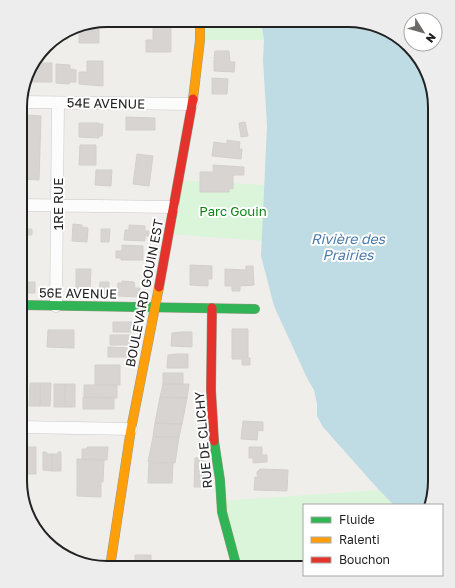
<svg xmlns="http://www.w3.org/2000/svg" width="455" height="588" font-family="'Golos Text',sans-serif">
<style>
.park{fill:#daf5da}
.water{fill:#bfdbe3}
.building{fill:#d7d4d2;stroke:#d3d0cc}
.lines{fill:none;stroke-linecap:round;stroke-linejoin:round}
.street-casing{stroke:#c9c8c7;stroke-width:13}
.fast-casing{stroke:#999a82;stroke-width:10}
.slow-casing{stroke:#999a82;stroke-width:10}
.jam-casing{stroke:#999a82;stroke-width:10}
.street{stroke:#fdfcfc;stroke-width:12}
.fast{stroke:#30b455;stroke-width:9}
.slow{stroke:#ff9f0a;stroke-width:9}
.jam{stroke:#e5322d;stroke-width:9}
.labels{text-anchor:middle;stroke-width:4;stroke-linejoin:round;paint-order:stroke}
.street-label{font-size:13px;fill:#222;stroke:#fff}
.park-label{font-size:13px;fill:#0c8416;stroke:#fff}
.water-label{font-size:14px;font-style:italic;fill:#4a7aab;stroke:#fff}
.rim{fill:none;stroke:#222;stroke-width:2}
</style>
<rect width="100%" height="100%" fill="#f0eeeb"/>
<path class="park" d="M261 22 264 40H200V23Z
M178 180 264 185 262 241 168 234Z
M379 490 394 505H304V568H237L221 501Z"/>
<path class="water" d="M359 21 396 35 426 68 435 107V487L429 505H394L379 490 323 427 317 416V404L314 390 307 378 274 306 261 256 267 126 263 60 264 40 261 22Z"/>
<path class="building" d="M99 24V43H79V25Z
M153 27H171V52H146V40H153Z
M73 28V35H68V39H61V35Z
M215 51H229L230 62H235L234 72 214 71V60L216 61V59H214Z
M87 61H103V86L79 84V72H87Z
M32 63H52V82H32Z
M56 64 70 65V69L76 70V82H70L69 84 56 83Z
M212 78 228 79 227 94H212Z
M27 115 41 116 39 180 22 179 23 145H26V127H21V116L27 117Z
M126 117 155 118V130H126Z
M245 122 248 136 241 137 239 123Z
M79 123H99V124H103L102 136H99V138L79 137Z
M227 140 240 142 239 149H242L241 159 212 156 214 142 227 144Z
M80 145H96V165H79Z
M137 154 153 156 149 186 133 184Z
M213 165 244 167V175H233V189L229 188V192H200V172H213Z
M96 170H112L111 186 95 185Z
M21 223H26V229H32V235H26V238H20Z
M73 224 82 225V227L88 228 87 242 72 241Z
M129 225 145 226V231H149V236H145V241L124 240 125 230H129Z
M101 229H110L109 242H101Z
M122 245 143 246V260H121V258H116V251H122Z
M190 265 212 266V279H208V286L190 285Z
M246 266H253L254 285 240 286V291H232V286H225V269L246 270Z
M76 269H91L90 289H76Z
M122 281 134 282 135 288H140L139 297 117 296 118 283H122Z
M20 282H35V293H20Z
M100 282H109V295H99Z
M113 322H132V326H134V332H113Z
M232 329H248V358H250V365H242V359H232Z
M48 330H74V348L47 347Z
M181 332H192V347L171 346 172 333Z
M110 335H132V341H130V345H110Z
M108 347 129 348V353H127V357H108Z
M177 354H188V368H167L168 355Z
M95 365H120V385H95Z
M163 373H183V384H163Z
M30 383H40V406H29Z
M40 383H51L50 406H40Z
M20 384H26V407H20Z
M54 384H65V407H54Z
M65 384H75V407H65Z
M163 384H189L187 398 160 397Z
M84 385H117V398L84 397Z
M83 397 114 398V409H83Z
M160 397 187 398 182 424 155 423Z
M243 421 263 422V431L258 430 257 440 241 439Z
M155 423 182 424 179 437H153Z
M153 437H179L175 463 148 462Z
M20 447H36V474H23V469H20Z
M87 447H108L107 460H82V449H87Z
M249 447H262V455H267V462L253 463V458H249Z
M43 452H46L47 454H52V471L43 470Z
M58 452H61V471H52V454H58Z
M195 458H202V461L209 462V464H212L211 481H207L206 487H194Z
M77 459 104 460 103 482H101V497L77 496Z
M149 463H173L172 483H148Z
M260 469 288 470 287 491 254 490 255 477H259L257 475V472Z
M135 555H151V566H135Z
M89 560H92V566L83 563V561Z
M134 566H150V567H134Z"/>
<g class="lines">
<g class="street-casing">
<path id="street" d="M21 102 192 104
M21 205 173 207
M56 306 58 103
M20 427 131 429"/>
</g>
<g class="fast-casing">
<path id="fast" d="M20 305 255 309
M214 441 220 480 222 512 237 568"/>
</g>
<g class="slow-casing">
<path id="slow" d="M193 99 200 40V23
M110 567 131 429 159 287"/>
</g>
<g class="jam-casing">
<path id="jam" d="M159 287 193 99
M212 308 211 390 214 441"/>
</g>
<use href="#street" class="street"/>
<use href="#fast" class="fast"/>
<use href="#slow" class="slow"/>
<use href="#jam" class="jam"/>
</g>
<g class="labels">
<g class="street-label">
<text transform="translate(106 103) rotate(1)" y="5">54E AVENUE</text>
<text transform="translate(58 204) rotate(-90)" y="5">1RE RUE</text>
<text transform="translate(78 293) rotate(1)" y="5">56E AVENUE</text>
<text transform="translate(144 293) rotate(-79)" y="5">BOULEVARD GOUIN EST</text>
<text transform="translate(203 440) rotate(-95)" y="5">RUE DE CLICHY</text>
</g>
<g class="park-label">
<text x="233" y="216">Parc Gouin</text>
</g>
<g class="water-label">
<text x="348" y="244">Rivière des<tspan x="348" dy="16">Prairies</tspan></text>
</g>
</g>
<path d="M0 0H455V588H0ZM107 27H348A80 80 0 0 1 428 107V481A80 80 0 0 1 348 561H107A80 80 0 0 1 27 481V107A80 80 0 0 1 107 27Z" fill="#ededed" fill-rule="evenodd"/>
<path class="rim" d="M107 27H348A80 80 0 0 1 428 107V481A80 80 0 0 1 348 561H107A80 80 0 0 1 27 481V107A80 80 0 0 1 107 27Z"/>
<rect x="303" y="504" width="140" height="72" fill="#ffffff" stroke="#a7a7a7"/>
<rect x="311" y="517" width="20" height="6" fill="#30b455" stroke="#a7a7a7"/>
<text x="339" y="524" font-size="12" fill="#222222">Fluide</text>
<rect x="311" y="537" width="20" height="6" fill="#ff9f0a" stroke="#a7a7a7"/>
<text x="339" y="544" font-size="12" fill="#222222">Ralenti</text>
<rect x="311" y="557" width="20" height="6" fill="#e5322d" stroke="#a7a7a7"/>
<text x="339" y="564" font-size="12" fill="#222222">Bouchon</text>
<g transform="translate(423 32) rotate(127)"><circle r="19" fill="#ffffff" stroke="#a7a7a7"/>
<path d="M0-3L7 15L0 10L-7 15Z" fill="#6a6968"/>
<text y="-6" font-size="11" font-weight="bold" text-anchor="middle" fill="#222222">N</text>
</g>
</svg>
